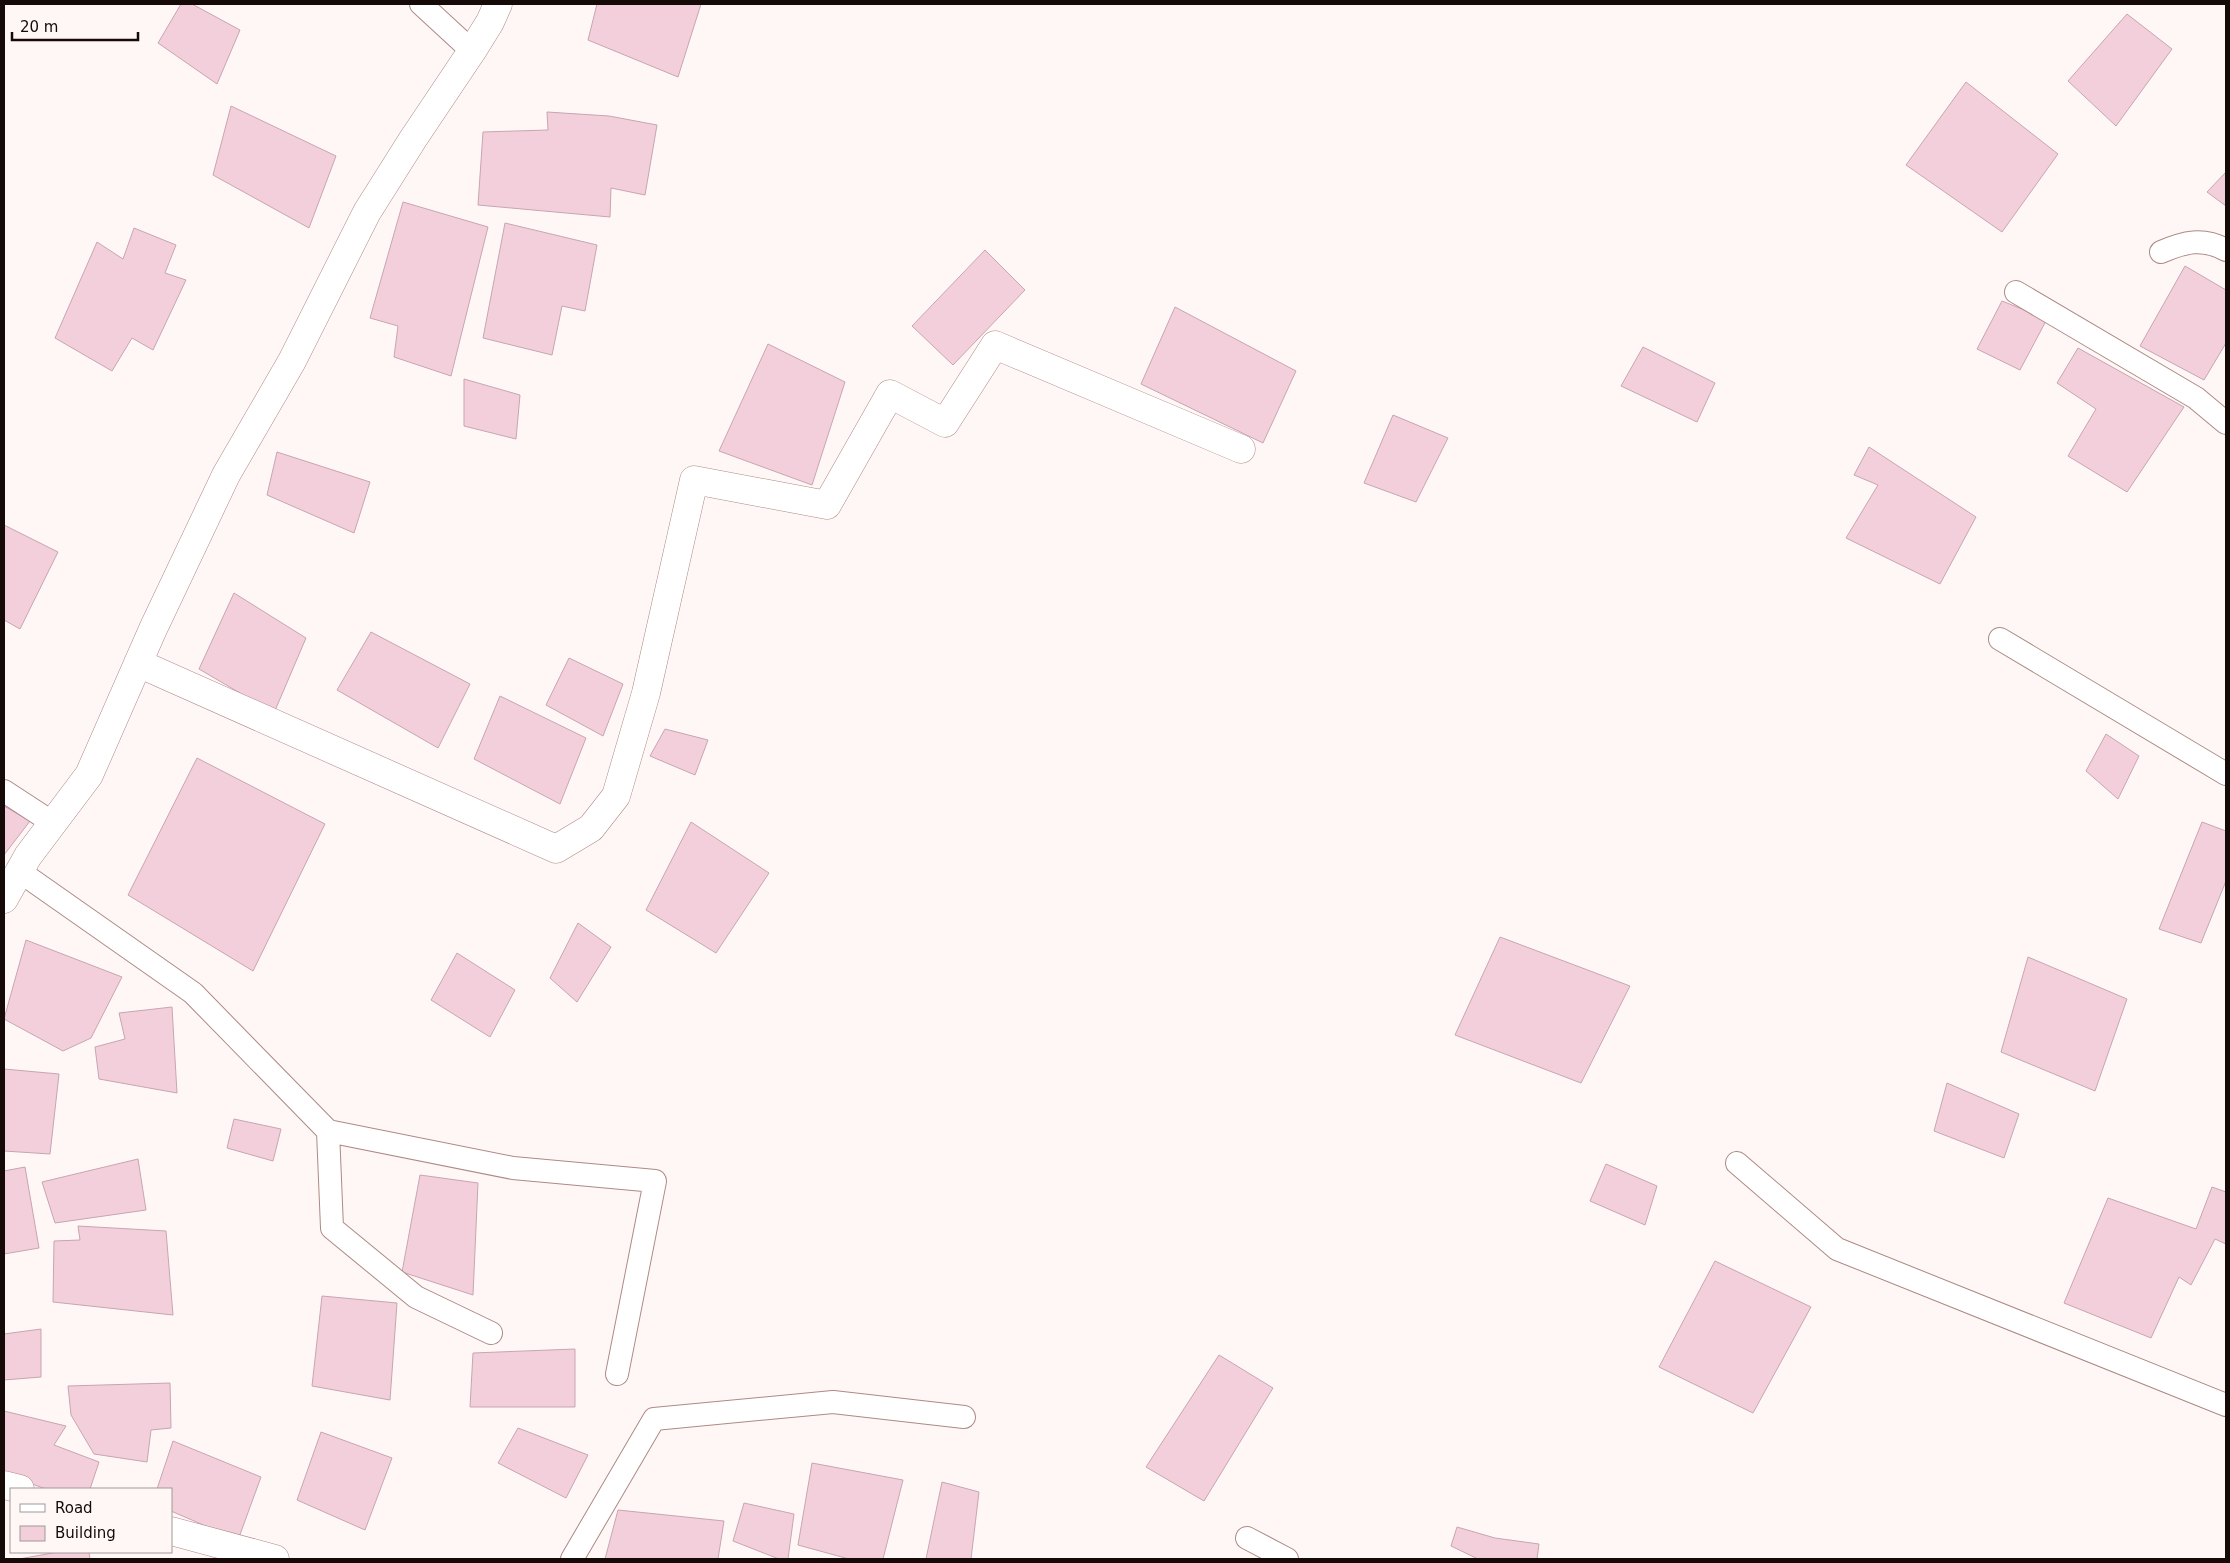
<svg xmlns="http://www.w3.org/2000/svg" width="2230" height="1563" font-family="'DejaVu Sans',sans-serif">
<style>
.building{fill:#f3cfdb;stroke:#c7a5b1}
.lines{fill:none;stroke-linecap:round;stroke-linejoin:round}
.lane-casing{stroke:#ad8a85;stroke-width:24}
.street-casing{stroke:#ad8a85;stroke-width:29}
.lane{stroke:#fff;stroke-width:22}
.street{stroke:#fff;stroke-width:28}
</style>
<rect width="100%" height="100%" fill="#fff7f6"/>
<path class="building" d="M181 4H192L240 30 217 84 158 43Z
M597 4H701L678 77 588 40Z
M2127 14 2172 49 2116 126 2068 81Z
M1966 82 2058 154 2002 232 1906 165Z
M231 106 336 156 309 228 213 175Z
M547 112 609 116 657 125 645 195 611 188 610 217 478 205 483 132 548 130Z
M2226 172V206L2207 192Z
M403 202 488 227 451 376 394 357 398 326 370 318Z
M505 223 597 245 585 311 562 306 552 355 483 338Z
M134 228 176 245 165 273 186 280 153 350 132 338 112 371 55 338 97 242 123 259Z
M985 250 1025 290 953 365 912 326Z
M2185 266 2226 290V343L2204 380 2140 346Z
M2002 301 2047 319 2020 370 1977 349Z
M1175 307 1296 371 1263 443 1141 384Z
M768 344 845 382 812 485 719 451Z
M1643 347 1715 383 1697 422 1621 386Z
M2078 348 2184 407 2127 492 2068 456 2096 409 2057 383Z
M464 379 520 395 516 439 464 426Z
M1393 415 1448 438 1416 502 1364 483Z
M1869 447 1976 517 1940 584 1846 538 1878 485 1854 475Z
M277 452 370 482 354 533 267 495Z
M4 525 58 552 20 629 4 620Z
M234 593 306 638 274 713 199 669Z
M371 632 470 684 438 748 337 690Z
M569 658 623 684 603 736 546 705Z
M500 696 586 738 560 804 474 759Z
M665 729 708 740 695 775 650 756Z
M2106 734 2139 756 2118 799 2086 771Z
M197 758 325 824 253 971 128 895Z
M4 806 30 821 4 855Z
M691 822 769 873 716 953 646 910Z
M2202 822 2226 831V881L2201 943 2159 929Z
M578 923 611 947 577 1002 550 978Z
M1500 937 1630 986 1581 1083 1455 1035Z
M26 940 122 977 91 1038 63 1051 4 1019Z
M457 953 515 990 490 1037 431 1000Z
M2028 957 2127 999 2095 1091 2001 1052Z
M172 1007 177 1093 99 1079 95 1047 125 1039 119 1013Z
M4 1069 59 1074 50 1154 4 1151Z
M1947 1083 2019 1114 2004 1158 1934 1131Z
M234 1119 281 1129 273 1161 227 1148Z
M138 1159 146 1210 55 1223 42 1182Z
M1606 1164 1657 1186 1645 1225 1590 1201Z
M25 1167 39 1248 4 1254V1171Z
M420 1175 478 1183 473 1295 402 1272Z
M2212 1187 2226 1192V1244L2215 1239 2191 1285 2179 1277 2151 1338 2064 1303 2108 1198 2196 1229Z
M78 1226 166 1231 173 1315 53 1302 54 1241 80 1240Z
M1715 1261 1811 1307 1753 1413 1659 1367Z
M322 1296 397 1303 390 1400 312 1386Z
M41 1329V1377L4 1380V1334Z
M575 1349V1407H470L473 1353Z
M1219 1355 1273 1388 1204 1501 1146 1467Z
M170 1383 171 1428 151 1430 147 1462 94 1454 71 1415 68 1386Z
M4 1411 66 1426 54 1445 99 1462 90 1489H46L4 1474Z
M518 1428 588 1455 566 1498 498 1463Z
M321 1432 392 1458 365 1530 297 1500Z
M173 1441 261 1477 238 1540 171 1511V1489H157Z
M812 1463 903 1480 883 1559H849L798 1545Z
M942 1482 979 1492 971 1559H926Z
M744 1503 794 1514 788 1559H779L733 1541Z
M618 1510 724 1521 718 1559H605Z
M1457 1527 1495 1538 1539 1544 1537 1559H1478L1451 1546Z
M58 1552H89L90 1559H97H19Z"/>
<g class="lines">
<g class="lane-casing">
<path id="lane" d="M421 4 472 51
M2161 252C2184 242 2203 237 2226 250
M2016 292 2196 398 2226 423
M2000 639 2226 774
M4 791 53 823
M19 871 193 993 328 1131 513 1168 655 1181 617 1374
M328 1131 332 1228 416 1297 491 1333
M1737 1163 1837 1249 2226 1405
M1247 1538 1287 1559
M572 1559 654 1419 833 1402 964 1417"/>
</g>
<g class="street-casing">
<path id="street" d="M138 663 556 849 591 828 616 796 646 693 694 480 827 505 890 394 945 423 995 345 1241 449
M4 899 28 856 89 775 153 629 226 475 292 361 367 212 413 139 472 51 490 22 498 4
M4 1485 20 1489
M171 1531 275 1559"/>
</g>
<use href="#lane" class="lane"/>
<use href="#street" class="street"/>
</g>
<rect width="2230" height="1563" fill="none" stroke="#150a08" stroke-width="10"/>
<rect x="10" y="1488" width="162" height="65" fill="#fff7f6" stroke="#a19897"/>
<rect x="20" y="1504" width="25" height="8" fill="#ffffff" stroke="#a19897"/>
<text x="55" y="1513" font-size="15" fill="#150a08">Road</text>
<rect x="20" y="1526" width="25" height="15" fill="#f3cfdb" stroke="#a19897"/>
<text x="55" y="1538" font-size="15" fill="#150a08">Building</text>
<path d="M12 32v8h126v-8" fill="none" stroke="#150a08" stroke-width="2.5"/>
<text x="20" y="32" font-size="15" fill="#150a08" stroke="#fff7f6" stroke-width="4" paint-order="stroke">20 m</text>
</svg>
